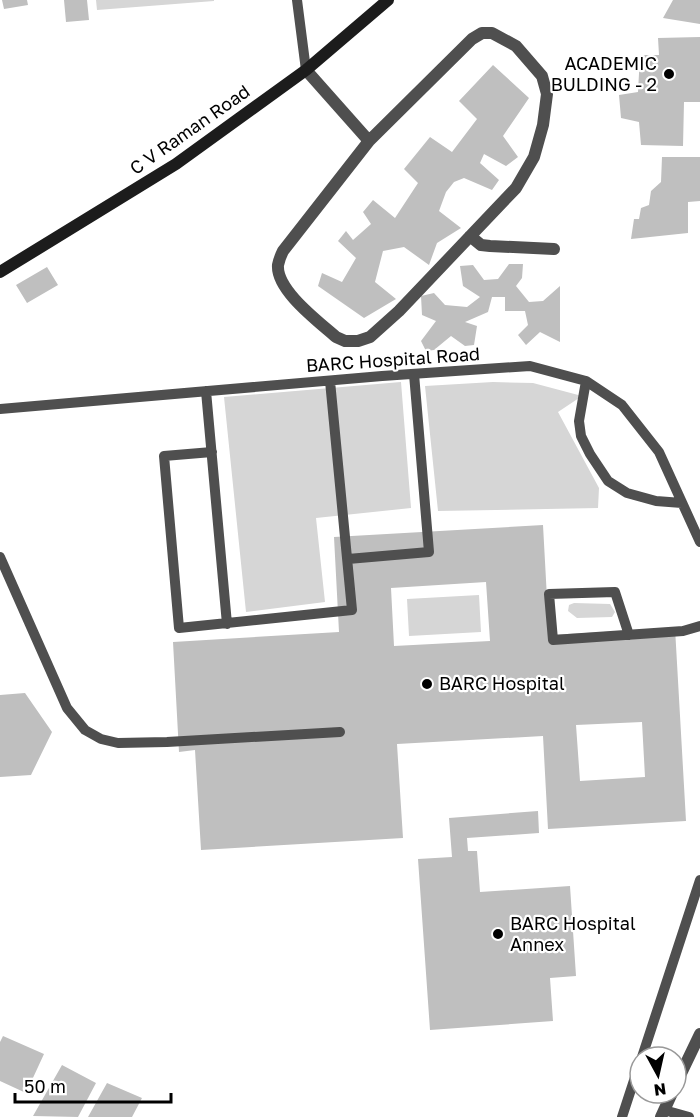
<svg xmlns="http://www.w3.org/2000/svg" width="700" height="1117" font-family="'Golos Text',sans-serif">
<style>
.green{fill:#d6d6d6}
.building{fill:#bfbfbf;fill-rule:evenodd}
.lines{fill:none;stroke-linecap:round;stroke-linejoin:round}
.lane{stroke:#4f4f4f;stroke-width:10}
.street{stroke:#4f4f4f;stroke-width:12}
.secondary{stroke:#1c1c1c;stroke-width:12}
.poi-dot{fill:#000;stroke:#fff;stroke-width:2}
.labels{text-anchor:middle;stroke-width:4.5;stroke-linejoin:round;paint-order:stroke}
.poi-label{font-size:18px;fill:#000;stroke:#fff;text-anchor:start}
.street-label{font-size:18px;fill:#000;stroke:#fff}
</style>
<rect width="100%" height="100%" fill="#fff"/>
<path class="green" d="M96 0H214V1L97 10Z
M401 382 411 508 316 518 325 602 246 612 224 397Z
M493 382 533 383 582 396 558 412 599 488 598 508 438 511 425 386Z
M479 595 481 632 409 636 407 599Z
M574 603 610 604 615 612 612 617 577 618 568 611 569 605Z"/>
<path class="building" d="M2 0H27L28 5 4 9Z
M64 0H87L89 20 66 22Z
M673 0H700V24L663 18Z
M700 37V102H684L683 146 641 145 639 122 621 118 619 95 638 92 640 55H659L658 38Z
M493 65 529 98 503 136 518 157 506 166 484 154 480 163 499 180 492 190 464 178 454 182 446 192 439 211 461 228 437 243 429 265 404 247 383 251 375 282 396 299 364 318 318 286 322 273 342 282 356 258 338 241 346 231 353 240 371 224 363 212 373 200 395 218 418 183 404 169 430 137 452 152 477 119 459 101Z
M662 157H700V201L688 202V233L631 239 634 219H639L641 208 649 205 651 191 661 182Z
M509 264H523L522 278 516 286 529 302 543 301 560 286V342L540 332 526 345 518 335 528 325 525 311H505V297H492L488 312 465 322 477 326 474 345 465 346 451 336 434 350 426 351 421 341 436 321 422 315 421 296 434 293 445 305 467 307 480 297 463 286 460 266 473 265 484 280 498 279Z
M47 267 58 285 27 303 16 285Z
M543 525 549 635 675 628 686 821 548 829 543 736 397 744 403 838 201 850 195 750 179 752 173 642 339 632 334 537ZM486 582 490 641 394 646 391 588ZM642 722 645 777 580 781 576 725Z
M25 693 52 732 31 775 0 777V695Z
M538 811 539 833 467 838 468 851H477L480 892 570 886 576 976 550 978 553 1021 430 1030 418 859 452 857 449 818Z
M3 1036 44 1054 26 1093 0 1081V1042Z
M62 1065 96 1083 78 1117 33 1116Z
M107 1083 142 1098 132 1117H88Z"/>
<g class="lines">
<path class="lane" d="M297 0 306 70
M586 381 579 421 581 436 590 454 608 481 627 493 656 501 682 503
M206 391 227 624
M0 409 382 376 530 366 586 381 622 405 659 452 700 542
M212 452 164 456 179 628 352 610 330 381
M0 557 67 708 85 730 101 739 118 743 167 742 340 732
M348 559 429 552 414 374
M629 635 615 592 549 594 553 640 683 631 700 626
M642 1057 700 880
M664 1110 689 1117
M622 1117 640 1062"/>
<path class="street" d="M306 70 369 141 283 251C281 255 279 260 278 265 276 290 318 321 336 337L345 341H358L370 337 399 311 516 188 534 157 543 125 547 94 542 76 516 46 492 33H482L472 39 369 141
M470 236 481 245 490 246 554 249
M676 1084 700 1034
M661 1117 672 1093"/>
<path class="secondary" d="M0 272 176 164 306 70 388 0"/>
</g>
<g class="poi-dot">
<circle cx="669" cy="74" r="6"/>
<circle cx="427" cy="684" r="6"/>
<circle cx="498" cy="934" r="6"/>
</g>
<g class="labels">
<g class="poi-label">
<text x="657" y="70" text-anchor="end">ACADEMIC<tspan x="657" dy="21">BULDING - 2</tspan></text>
<text x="439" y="690">BARC Hospital</text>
<text x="510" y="930">BARC Hospital<tspan x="510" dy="21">Annex</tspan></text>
</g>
<g class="street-label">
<text transform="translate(190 130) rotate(-35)" y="6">C V Raman Road</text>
<text transform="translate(393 360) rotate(-4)" y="6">BARC Hospital Road</text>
</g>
</g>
<g transform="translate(658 1075) rotate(172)"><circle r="28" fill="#ffffff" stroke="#999999" stroke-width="1.5"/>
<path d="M0-4.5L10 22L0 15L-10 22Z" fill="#000000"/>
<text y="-9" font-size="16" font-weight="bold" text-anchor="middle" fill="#000000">N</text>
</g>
<path d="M15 1093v9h156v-9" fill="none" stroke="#000000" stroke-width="3"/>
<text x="24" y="1093" font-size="18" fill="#000000" stroke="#ffffff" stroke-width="4.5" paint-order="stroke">50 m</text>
</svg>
